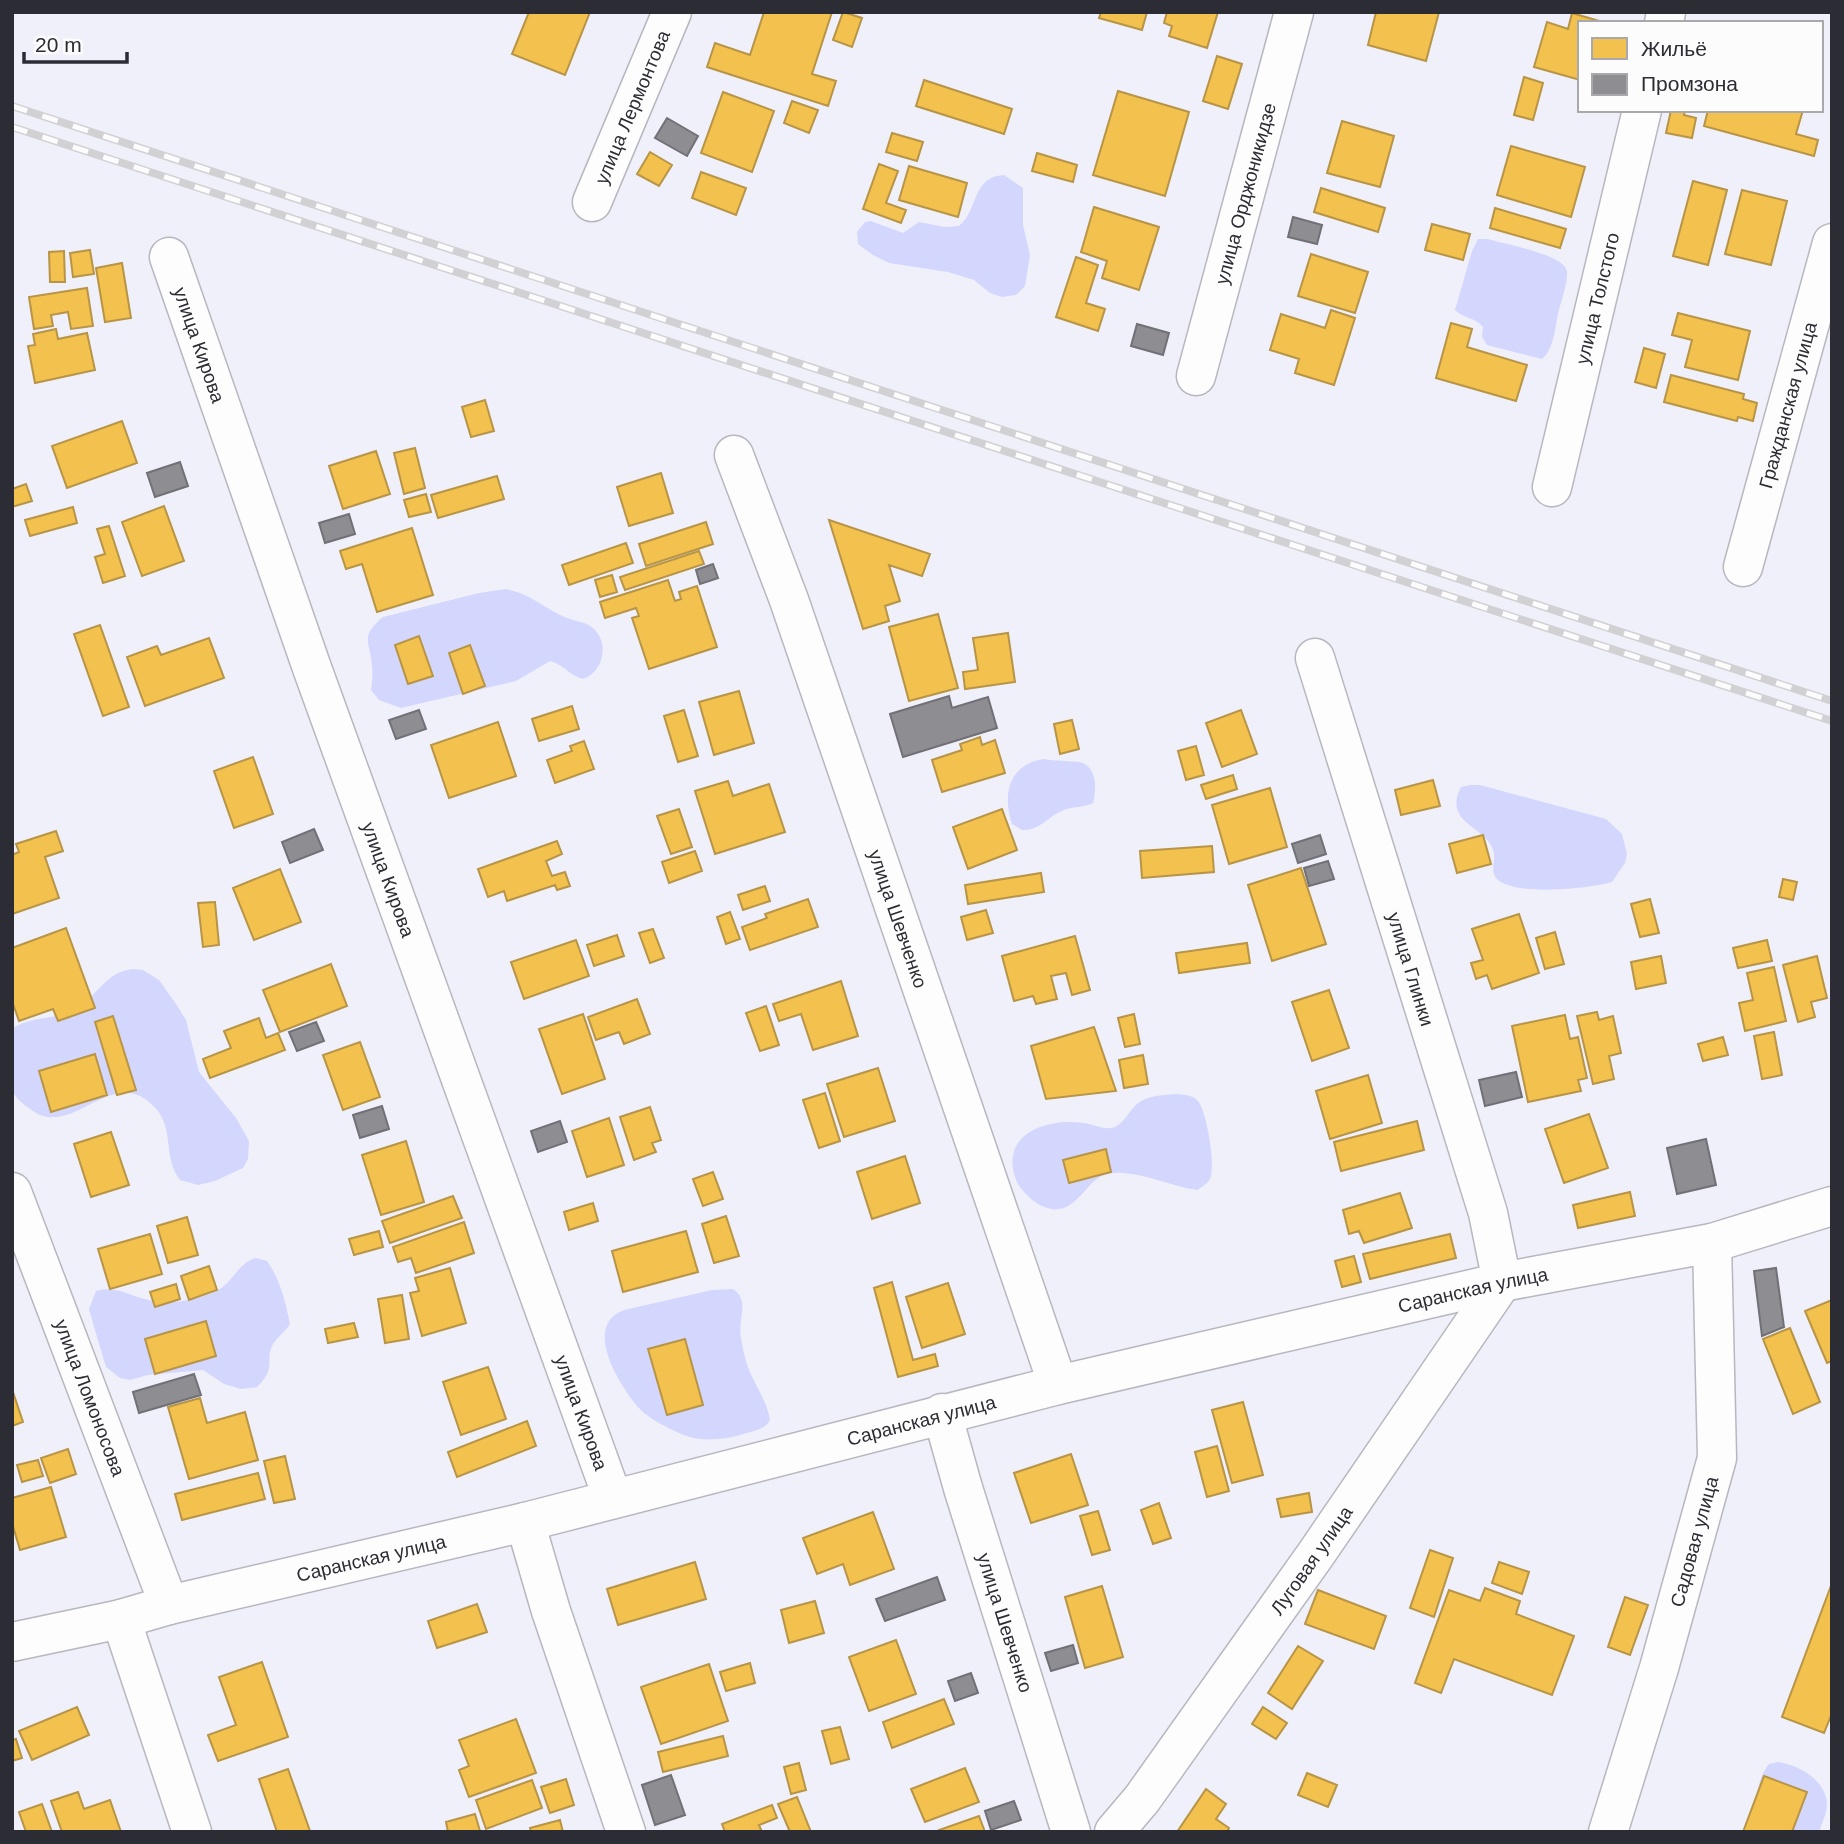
<svg xmlns="http://www.w3.org/2000/svg" width="1844" height="1844" font-family="Helvetica,sans-serif">
<style>
.green{fill:#d4d7fd}
.homes{fill:#f2c14e;stroke:#b79446;stroke-width:2}
.industry{fill:#8d8d92;stroke:#707076;stroke-width:2}
.lines{fill:none;stroke-linecap:round;stroke-linejoin:round}
.minor-casing{stroke:#b7b7bf;stroke-width:41}
.minor{stroke:#fdfdfe;stroke-width:38}
.rail-casing{stroke:#d1d1d4;stroke-width:8}
.rail{stroke:#fcfcfc;stroke-width:5;stroke-dasharray:16;stroke-linecap:butt}
.labels{text-anchor:middle;stroke-width:7;stroke-linejoin:round;paint-order:stroke}
.street-label{font-size:19px;fill:#2c2c34;stroke:#fcfcfc}
</style>
<rect width="100%" height="100%" fill="#f0f0fa"/>
<path class="green" d="M1004 175 1023 188V225L1030 255 1025 286 1016 295 1002 297 990 293 974 280 948 272 889 263 873 255 858 244 857 232 865 222 871 221 903 233 919 222 945 227 959 226C979 210 971 177 1004 175Z
M1478 239H1488C1503 244 1564 254 1567 271 1568 283 1561 301 1558 314 1555 328 1554 349 1542 359L1487 345 1482 337 1483 327C1475 317 1464 319 1455 310L1472 251Z
M506 589C533 594 545 610 570 619 578 622 588 622 595 630 609 645 603 672 583 679 570 676 563 664 550 661L516 681 401 708 379 700 371 690C372 683 373 675 372 667 371 642 358 638 383 617L479 593Z
M1044 759C1053 761 1079 761 1083 763 1098 770 1096 791 1093 803 1084 808 1074 806 1064 810 1048 816 1040 831 1022 830L1012 824C1002 794 1009 764 1044 759Z
M1470 785H1480L1606 819 1622 834 1627 854 1625 863 1612 882C1587 889 1528 894 1505 884 1484 875 1499 862 1492 847 1483 826 1443 822 1461 787Z
M133 969 143 970 159 980 176 1004 186 1020 199 1072 236 1118 249 1141 248 1159 243 1168 215 1181 198 1185 180 1180C160 1154 179 1122 145 1099 106 1073 69 1140 30 1109 23 1104 14 1097 12 1089 9 1073 12 1046 12 1029 33 1014 61 1021 80 1007 99 993 106 972 133 969Z
M1177 1094C1185 1095 1193 1095 1198 1101 1207 1112 1216 1167 1210 1179 1207 1184 1202 1187 1197 1190 1172 1187 1128 1166 1104 1175 1084 1182 1074 1221 1042 1206 1033 1202 1020 1190 1016 1180 999 1134 1046 1118 1084 1123 1094 1124 1104 1131 1115 1127 1125 1122 1129 1111 1137 1104 1147 1095 1164 1095 1177 1094Z
M256 1258 267 1261C281 1281 285 1301 290 1324 285 1332 276 1338 272 1346 265 1361 277 1368 257 1387L241 1389 224 1384 203 1370 148 1375 130 1380 120 1378 106 1367 94 1327 89 1309 96 1291C117 1284 134 1299 155 1301 167 1303 181 1302 193 1299 202 1297 217 1292 224 1286 234 1277 242 1261 256 1258Z
M733 1289C751 1301 737 1319 741 1338 743 1349 745 1360 749 1370 756 1387 767 1401 770 1420 765 1430 753 1431 743 1434 725 1440 701 1442 684 1435 671 1430 647 1418 638 1407 621 1387 581 1326 624 1310L712 1290Z
M1778 1762C1799 1765 1826 1780 1827 1804 1827 1813 1822 1823 1819 1832H1753C1758 1808 1753 1784 1769 1764Z"/>
<path class="homes" d="M529 12H590L565 75 512 54Z
M764 12H832L812 74 836 81 828 106 707 67 715 43 750 55Z
M843 12 862 18 852 47 833 40Z
M1101 12H1147L1142 30 1099 18Z
M1167 12H1218L1207 48 1169 36 1172 26 1164 23Z
M1376 12H1439L1426 61 1368 45Z
M1572 13 1606 23H1580V80L1534 67 1547 22 1568 29Z
M1217 56 1242 64 1228 109 1203 101Z
M1524 77 1543 83 1533 120 1514 115Z
M924 80 1012 109 1004 134 916 106Z
M1118 91 1189 112 1165 196 1093 175Z
M723 92 774 111 752 172 701 153Z
M792 101 818 110 809 133 784 123Z
M1671 110H1685L1684 115 1696 118 1692 138 1666 133Z
M1708 110H1803L1796 134 1818 140 1814 156 1704 126Z
M1342 121 1394 136 1380 187 1327 173Z
M892 133 923 142 917 161 886 152Z
M1511 146 1585 167 1571 217 1497 195Z
M650 152 672 165 659 186 637 174Z
M1037 153 1077 165 1073 182 1032 171Z
M879 164 898 171 886 203 906 210 901 223 863 209Z
M909 166 967 183 958 217 899 200Z
M701 172 746 188 736 215 692 198Z
M1693 181 1727 190 1708 265 1673 256Z
M1321 188 1385 208 1378 232 1314 212Z
M1742 190 1787 201 1771 265 1725 254Z
M1094 207 1159 227 1139 290 1102 278 1107 261 1081 252Z
M1495 208 1566 229 1560 248 1490 228Z
M1432 224 1470 234 1463 260 1425 250Z
M90 250 94 274 73 277 70 253Z
M64 251 65 282H50L49 252Z
M1311 254 1368 272 1355 313 1298 296Z
M1076 257 1098 265 1086 303 1105 309 1098 331 1056 317Z
M122 263 131 318 105 322 96 268Z
M87 288 93 326 71 329 68 312 51 315 53 326 34 329 29 297Z
M1331 310 1355 318 1334 385 1295 373 1299 359 1270 350 1281 314 1325 328Z
M1678 313 1750 331 1738 380 1685 367 1692 340 1672 335Z
M1451 323 1472 329 1467 347 1527 365 1516 401 1436 378Z
M56 329 58 339 87 333 95 370 35 383 28 346 35 345 33 334Z
M1644 348 1665 354 1656 388 1635 382Z
M1671 375 1744 394 1743 399 1757 403 1753 421 1738 417 1737 421 1664 402Z
M485 400 494 431 471 437 462 407Z
M122 421 137 463 67 488 52 446Z
M415 448 425 488 404 494 394 453Z
M376 451 390 494 343 509 329 466Z
M661 473 673 513 629 526 617 487Z
M497 476 504 499 438 518 431 495Z
M26 484 32 501 12 507V489Z
M426 494 431 512 409 517 404 500Z
M164 506 184 561 142 576 122 522Z
M73 507 77 523 30 536 25 520Z
M829 520 930 554 922 576 889 565 900 601 885 606 889 621 863 629Z
M706 522 713 544 646 566 639 544Z
M109 526 125 576 103 583 95 557 105 554 97 529Z
M412 528 433 595 377 612 362 564 346 569 340 551Z
M626 543 633 563 569 585 562 565Z
M699 551 704 564 625 590 620 577Z
M612 575 617 592 600 597 595 580Z
M668 580 675 601 681 599 679 592 697 586 717 647 649 669 632 618 639 616 636 608 605 618 600 602Z
M938 614 958 688 909 701 889 627Z
M100 625 129 707 103 716 74 634Z
M1008 633 1015 682 965 689 963 672 978 670 973 638Z
M419 636 433 676 408 684 395 645Z
M209 638 224 678 145 706 127 657 157 646 161 655Z
M470 645 485 686 463 694 449 653Z
M739 691 754 743 714 755 699 702Z
M572 706 579 729 539 741 532 719Z
M684 710 698 756 678 762 664 716Z
M1241 710 1257 754 1222 767 1206 723Z
M1072 720 1079 749 1060 754 1054 724Z
M498 722 516 776 449 798 431 745Z
M980 737 982 745 995 740 1005 773 942 792 932 760 962 750 960 744Z
M584 741 594 769 555 783 547 760 572 751 570 746Z
M1196 746 1204 775 1186 780 1178 751Z
M253 757 273 814 234 828 214 771Z
M1233 775 1237 789 1206 799 1201 785Z
M1433 780 1440 806 1401 815 1395 790Z
M728 781 733 796 769 784 785 832 715 854 695 791Z
M1270 788 1287 847 1229 864 1212 805Z
M679 809 692 847 671 854 657 816Z
M1002 809 1017 850 968 869 953 827Z
M56 831 63 851 45 857 59 898 12 914V855L19 852 16 844Z
M1483 835 1491 864 1457 873 1449 844Z
M557 841 562 854 546 861 552 876 565 872 570 886 557 890 555 885 507 901 504 891 488 897 478 869Z
M1212 846 1214 872 1142 878 1140 851Z
M695 851 702 871 669 883 662 862Z
M1301 868 1326 944 1272 961 1248 885Z
M280 869 301 922 254 940 233 888Z
M1041 873 1044 892 968 904 965 885Z
M1783 879 1797 882 1793 900 1779 897Z
M765 886 770 901 743 910 738 895Z
M808 899 818 927 750 950 742 927 767 918 765 914Z
M1650 899 1659 933 1640 937 1631 904Z
M215 902 219 945 203 947 198 903Z
M986 910 993 933 967 940 961 917Z
M730 912 740 939 726 944 717 917Z
M1519 914 1539 973 1492 989 1487 975 1476 979 1471 963 1483 960 1472 929Z
M66 928 95 1008 58 1021 53 1009 19 1021 12 1001V948Z
M653 929 664 958 650 963 639 933Z
M1555 932 1564 964 1545 969 1536 938Z
M617 935 624 956 594 966 587 945Z
M1075 936 1090 990 1072 995 1066 973 1051 976 1057 999 1036 1004 1033 996 1014 1001 1002 956Z
M576 940 589 976 524 999 511 962Z
M1767 940 1772 961 1738 968 1733 948Z
M1247 943 1250 963 1179 973 1176 953Z
M1661 956 1666 983 1636 989 1631 962Z
M1817 956 1827 998 1811 1002 1815 1017 1798 1022 1783 965Z
M331 964 347 1006 280 1032 263 990Z
M1774 967 1786 1021 1745 1031 1739 1003 1753 1000 1747 973Z
M841 981 858 1036 813 1050 801 1014 779 1021 773 1004Z
M1329 990 1349 1048 1312 1061 1292 1002Z
M637 999 650 1034 624 1044 619 1032 596 1040 588 1017Z
M766 1006 779 1045 760 1051 746 1013Z
M1597 1012 1599 1020 1613 1016 1621 1053 1609 1056 1614 1079 1593 1084 1577 1016Z
M583 1014 605 1079 562 1094 539 1029Z
M1134 1014 1140 1044 1125 1047 1118 1018Z
M1565 1015 1570 1039 1578 1037 1587 1078 1578 1080 1581 1091 1528 1102 1512 1026Z
M113 1016 136 1090 117 1095 95 1022Z
M259 1018 266 1038 278 1033 285 1050 210 1078 203 1059 231 1048 224 1031Z
M1094 1027 1116 1091 1046 1099 1031 1046Z
M1774 1032 1782 1075 1762 1079 1754 1036Z
M1723 1037 1728 1055 1703 1061 1698 1044Z
M360 1042 380 1097 343 1110 323 1055Z
M95 1054 107 1095 51 1112 39 1071Z
M1143 1055 1148 1084 1124 1088 1119 1060Z
M878 1068 895 1121 844 1137 827 1084Z
M1368 1075 1382 1123 1330 1139 1316 1091Z
M825 1093 840 1141 819 1148 803 1100Z
M650 1107 661 1140 652 1143 656 1152 634 1160 620 1117Z
M1589 1114 1608 1168 1564 1183 1545 1129Z
M609 1118 624 1165 587 1177 572 1131Z
M1417 1121 1424 1150 1341 1171 1334 1142Z
M111 1132 129 1185 91 1197 74 1144Z
M406 1141 424 1202 381 1215 362 1155Z
M1106 1149 1111 1172 1069 1183 1063 1160Z
M905 1156 920 1203 872 1219 857 1172Z
M713 1172 723 1199 703 1206 693 1179Z
M1630 1192 1635 1216 1578 1228 1573 1205Z
M1400 1193 1412 1228 1364 1243 1359 1231 1349 1234 1343 1210Z
M453 1196 462 1218 390 1243 382 1221Z
M593 1203 598 1221 569 1230 564 1212Z
M726 1216 739 1256 714 1263 702 1224Z
M187 1217 198 1255 168 1263 157 1226Z
M464 1222 474 1253 416 1273 411 1258 398 1262 393 1247Z
M379 1231 383 1247 354 1255 349 1239Z
M686 1231 698 1272 623 1292 612 1251Z
M150 1234 162 1274 110 1289 98 1249Z
M1450 1234 1456 1258 1370 1279 1363 1254Z
M1354 1256 1361 1282 1342 1287 1335 1261Z
M209 1266 217 1290 189 1300 181 1276Z
M450 1268 466 1323 422 1336 410 1293 419 1291 415 1278Z
M892 1282 913 1360 935 1354 938 1366 898 1377 874 1288Z
M948 1283 965 1334 922 1348 906 1297Z
M176 1284 180 1299 155 1307 150 1292Z
M402 1295 409 1339 385 1343 378 1299Z
M1832 1300V1361L1827 1363 1805 1311Z
M206 1321 216 1356 155 1374 145 1339Z
M354 1323 358 1337 328 1343 325 1329Z
M1790 1328 1820 1402 1793 1414 1763 1339Z
M685 1339 703 1405 667 1415 648 1349Z
M488 1367 506 1419 461 1435 443 1382Z
M12 1389 23 1422 12 1426Z
M200 1398 207 1423 245 1412 258 1460 189 1479 168 1407Z
M1243 1402 1263 1475 1232 1483 1212 1410Z
M527 1421 536 1446 457 1477 448 1452Z
M1217 1446 1229 1491 1207 1497 1195 1452Z
M68 1449 76 1474 50 1483 41 1458Z
M1071 1454 1088 1505 1031 1523 1014 1473Z
M285 1456 295 1499 274 1503 264 1461Z
M38 1460 43 1476 22 1482 17 1465Z
M258 1473 265 1499 182 1520 175 1494Z
M51 1487 66 1537 20 1550 12 1523V1498Z
M1309 1493 1312 1512 1281 1517 1277 1499Z
M1159 1503 1171 1538 1153 1544 1141 1510Z
M1098 1511 1110 1550 1092 1555 1080 1516Z
M873 1512 894 1569 850 1585 843 1564 817 1574 803 1538Z
M1430 1550 1453 1558 1434 1617 1410 1608Z
M695 1562 706 1599 618 1625 607 1589Z
M1499 1562 1529 1572 1522 1594 1492 1583Z
M1832 1583V1713L1824 1733 1782 1717Z
M1102 1586 1123 1657 1085 1668 1065 1597Z
M1485 1588 1520 1601 1516 1614 1574 1636 1552 1695 1454 1659 1441 1693 1415 1683 1449 1590 1480 1601Z
M1318 1590 1386 1616 1374 1649 1305 1624Z
M1625 1597 1648 1605 1630 1655 1608 1647Z
M815 1601 824 1633 789 1643 781 1610Z
M477 1604 487 1632 437 1648 428 1621Z
M896 1640 916 1694 869 1711 849 1657Z
M1298 1646 1323 1661 1292 1709 1268 1693Z
M262 1662 288 1737 218 1761 208 1735 236 1725 219 1677Z
M750 1663 755 1683 726 1691 720 1672Z
M709 1664 728 1721 661 1744 641 1687Z
M944 1699 954 1724 892 1748 883 1722Z
M77 1707 89 1735 32 1760 19 1731Z
M1263 1707 1287 1723 1276 1739 1252 1724Z
M516 1719 536 1773 469 1797 459 1770 469 1766 459 1740Z
M840 1727 849 1759 831 1764 822 1731Z
M723 1736 728 1756 663 1772 658 1752Z
M16 1739 22 1758 12 1761V1740Z
M799 1763 806 1790 791 1794 784 1767Z
M965 1768 979 1802 925 1822 911 1789Z
M288 1769 310 1831 308 1832H277L259 1779Z
M1307 1773 1337 1785 1328 1807 1298 1795Z
M1764 1776 1807 1792 1792 1832H1743Z
M566 1779 574 1805 550 1813 541 1787Z
M532 1780 542 1808 486 1829 476 1800Z
M1206 1789 1226 1804 1216 1819 1229 1828 1227 1832H1177Z
M78 1792 84 1809 110 1800 121 1832H62L51 1801Z
M797 1797 811 1832H790L778 1804Z
M42 1804 52 1832H26L19 1812Z
M772 1805 777 1818 759 1825 762 1832H725L722 1824Z
M475 1814 480 1831 448 1832 446 1822Z
M979 1816 985 1832H940L939 1830Z
M560 1820 563 1832H531L530 1828Z"/>
<path class="industry" d="M667 118 698 136 687 156 655 138Z
M1293 217 1322 225 1317 244 1288 237Z
M1137 324 1169 333 1163 355 1131 346Z
M180 462 188 486 155 497 147 473Z
M349 514 355 534 325 543 319 523Z
M713 564 718 578 700 584 696 570Z
M949 696 952 708 988 697 997 728 903 757 890 714Z
M419 710 426 729 396 739 389 720Z
M314 829 323 850 290 863 282 842Z
M1320 835 1326 854 1298 863 1292 844Z
M1328 861 1334 879 1309 886 1304 868Z
M316 1022 324 1041 297 1051 289 1032Z
M1516 1072 1522 1097 1485 1106 1479 1080Z
M382 1106 389 1129 360 1138 353 1115Z
M560 1121 567 1142 538 1152 531 1131Z
M1706 1139 1716 1185 1677 1194 1667 1148Z
M1776 1268 1784 1327 1762 1336 1754 1271Z
M194 1374 201 1395 139 1413 133 1392Z
M937 1577 945 1600 885 1621 876 1599Z
M1073 1645 1078 1663 1051 1671 1045 1653Z
M971 1673 978 1693 955 1701 948 1681Z
M671 1775 685 1815 655 1825 642 1785Z
M1014 1801 1021 1820 991 1830 985 1811Z"/>
<g class="lines">
<g class="minor-casing">
<g id="minor">
<path d="M1664 23 1666 12"/>
<path id="s1" d="M592 202 672 12"/>
<path id="s2" d="M169 257 312 668 613 1499"/>
<path id="s3" d="M1196 376 1294 12"/>
<path id="s4" d="M734 455 789 600 1058 1385"/>
<path id="s5" d="M1552 487 1642 110"/>
<path id="s6" d="M1743 567 1832 243"/>
<path id="s7" d="M12 1192 169 1605"/>
<path id="s8" d="M942 1413 963 1488 1071 1832"/>
<path d="M525 1522 551 1611 626 1832"/>
<path d="M121 1619 192 1832"/>
<path id="s9" d="M12 1642 121 1619 169 1605 525 1522 1058 1385 1502 1282 1712 1243 1832 1206"/>
<path id="s10" d="M1114 1832 1142 1799 1316 1554 1502 1282 1488 1213 1315 658"/>
<path id="s11" d="M1608 1832 1659 1668 1717 1458 1712 1243"/>
</g>
</g>
<use href="#minor" class="minor"/>
<g class="rail-casing">
<path id="rail" d="M12 106 1832 701
M12 127 1832 721"/>
</g>
<use href="#rail" class="rail"/>
</g>
<g class="labels">
<g class="street-label">
<text dy="7" stroke="none"><textPath href="#s1" startOffset="103">улица Лермонтова</textPath></text>
<text dy="7" stroke="none"><textPath href="#s3" startOffset="189">улица Орджоникидзе</textPath></text>
<text dy="7" stroke="none"><textPath href="#s5" startOffset="194">улица Толстого</textPath></text>
<text dy="7" stroke="none"><textPath href="#s2" startOffset="93">улица Кирова</textPath></text>
<text dy="7" stroke="none"><textPath href="#s6" startOffset="168">Гражданская улица</textPath></text>
<text dy="7" stroke="none"><textPath href="#s2" startOffset="660">улица Кирова</textPath></text>
<text dy="7" stroke="none"><textPath href="#s4" startOffset="492">улица Шевченко</textPath></text>
<text transform="translate(1411 969) rotate(73)" y="7">улица Глинки</text>
<text dy="7" stroke="none"><textPath href="#s9" startOffset="1503">Саранская улица</textPath></text>
<text dy="7" stroke="none"><textPath href="#s7" startOffset="220">улица Ломоносова</textPath></text>
<text dy="7" stroke="none"><textPath href="#s2" startOffset="1227">улица Кирова</textPath></text>
<text dy="7" stroke="none"><textPath href="#s9" startOffset="936">Саранская улица</textPath></text>
<text dy="7" stroke="none"><textPath href="#s11" startOffset="303">Садовая улица</textPath></text>
<text dy="7" stroke="none"><textPath href="#s9" startOffset="369">Саранская улица</textPath></text>
<text dy="7" stroke="none"><textPath href="#s10" startOffset="336">Луговая улица</textPath></text>
<text dy="7" stroke="none"><textPath href="#s8" startOffset="219">улица Шевченко</textPath></text>
</g>
</g>
<rect width="1844" height="1844" fill="none" stroke="#2c2c34" stroke-width="28"/>
<rect x="1578" y="21" width="245" height="91" fill="#fcfcfc" stroke="#a9a9ac" stroke-width="2"/>
<rect x="1592" y="38" width="35" height="21" fill="#f2c14e" stroke="#a9a9ac" stroke-width="2"/>
<text x="1641" y="56" font-size="21" fill="#2c2c34">Жильё</text>
<rect x="1592" y="74" width="35" height="21" fill="#8d8d92" stroke="#a9a9ac" stroke-width="2"/>
<text x="1641" y="91" font-size="21" fill="#2c2c34">Промзона</text>
<path d="M24 52v10h103v-10" fill="none" stroke="#2c2c34" stroke-width="3.5"/>
<text x="35" y="52" font-size="21" fill="#2c2c34" stroke="#fcfcfc" stroke-width="5" paint-order="stroke">20 m</text>
</svg>
